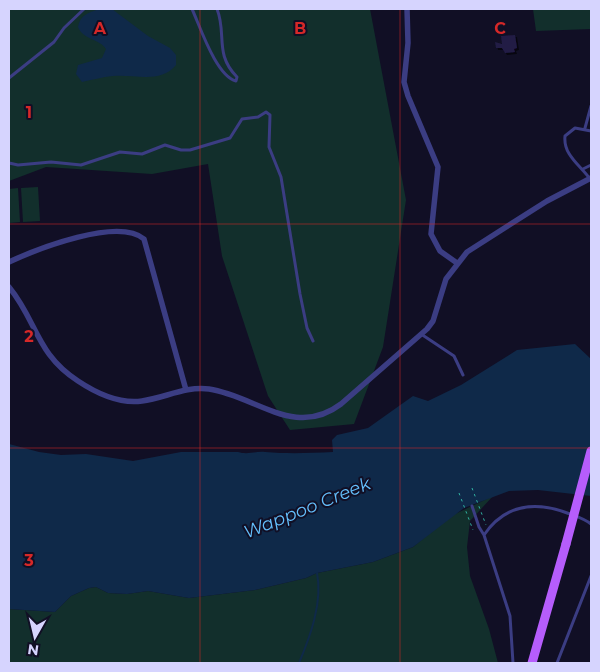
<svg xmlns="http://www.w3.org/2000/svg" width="600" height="672" font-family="Montserrat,sans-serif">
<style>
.green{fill:#122f2c}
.water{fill:#0f2949}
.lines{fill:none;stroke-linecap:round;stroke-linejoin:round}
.stream{stroke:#0f2949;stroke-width:2}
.building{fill:#211c45;filter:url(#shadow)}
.path{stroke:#31b5a4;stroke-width:1;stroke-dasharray:2.5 4;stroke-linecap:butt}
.service{stroke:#3b3d83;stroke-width:3}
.minor{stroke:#3b3d83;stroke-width:5.5}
.primary{stroke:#b65dfc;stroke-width:9}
.primary-bridge{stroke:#b65dfc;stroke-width:9}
.grid{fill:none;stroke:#d62828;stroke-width:1;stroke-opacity:0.55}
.labels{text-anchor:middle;stroke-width:4;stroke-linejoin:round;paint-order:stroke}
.water-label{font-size:18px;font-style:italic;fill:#64bffc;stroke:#110f25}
.grid-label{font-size:16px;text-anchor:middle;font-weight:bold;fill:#d62828;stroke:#110f25;stroke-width:4;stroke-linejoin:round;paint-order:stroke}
</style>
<defs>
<filter id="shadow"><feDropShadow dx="2" dy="2" stdDeviation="0" flood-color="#0009"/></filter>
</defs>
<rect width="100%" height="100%" fill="#110f25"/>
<path class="green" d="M9 9H370L406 200 383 347 354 424 290 430 268 396 222 256 208 164 152 174 46 167 9 181Z
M533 9H591V29L536 31Z
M38 187 40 221 23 222 21 188Z
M18 188 20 222 9 223V189Z
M493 496 470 521 467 547 470 576 489 629 498 663H9V609L55 612 71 596 89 588 96 587 108 593 127 594 148 591 189 598 255 590 306 578 317 573 373 562 413 547 451 516Z"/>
<path class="water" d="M99 9H112L148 36 170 48 176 55V65C161 84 135 74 113 76 102 77 92 80 82 82L76 74 78 65 102 58 106 49C100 39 83 40 78 27 80 15 88 13 99 9Z
M575 344 591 359V496L538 490 509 491 464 508 413 547 373 562 317 573 306 578 255 590 189 598 148 591 127 594 108 593 96 587 89 588 71 596 55 612 9 609V444L39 452 61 455 86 454 133 461 181 452H238C248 455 255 451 265 452 289 454 310 453 333 452L332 440 337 435 368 428 413 396 428 401 461 385 517 350Z"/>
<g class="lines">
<path class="stream" d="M299 663C310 637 323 602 317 573"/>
</g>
<path class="building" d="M515 35 517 48 514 49 515 52 505 53 502 48H496L495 42 502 44 501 36Z"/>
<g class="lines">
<path class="path" d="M472 488 486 525
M459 493 473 530"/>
<path class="service" d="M192 9C200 26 216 76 236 81L237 77C214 54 227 34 217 9
M9 78 54 42 64 28 84 9
M585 128 591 106
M9 163 18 165 51 162 81 165 120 152 142 154 165 145 181 150H190L230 138 242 119 258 117 266 112 270 115 269 147 281 177 300 294 307 328 313 341
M583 169 591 165
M590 179C580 165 563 155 565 136L575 128 591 131
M421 334 454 356 463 375
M472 506 479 527 484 535
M513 663 510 616 484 535C506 503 537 501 570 514 578 517 585 519 591 524
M557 663 591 576"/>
<path class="minor" d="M407 9 408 43 404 82 408 96 438 167 431 234 440 251 457 263
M9 262C37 249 118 217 144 239L186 390
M9 287C37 321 36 354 78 381 96 393 120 404 142 401 165 398 185 386 209 389 256 396 295 439 341 404L427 329 433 321 446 279 467 252 547 201 591 178"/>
<path class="primary" d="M532 663 566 544"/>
<path class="primary-bridge" d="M566 544 591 451"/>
</g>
<path class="grid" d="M200 9V663M400 9V663M9 224H591M9 448H591"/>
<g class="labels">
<g class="water-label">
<text transform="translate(307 508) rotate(-22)" y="6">Wappoo Creek</text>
</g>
</g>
<g class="grid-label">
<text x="100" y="34">A</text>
<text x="300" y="34">B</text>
<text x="500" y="34">C</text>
<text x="29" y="118">1</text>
<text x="29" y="342">2</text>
<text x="29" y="566">3</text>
</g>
<rect width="600" height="672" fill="none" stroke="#d6d4fe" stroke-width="20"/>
<g transform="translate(35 637) rotate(188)" stroke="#110f25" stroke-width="4" paint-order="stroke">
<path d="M0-4L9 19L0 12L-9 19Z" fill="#d6d4fe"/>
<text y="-8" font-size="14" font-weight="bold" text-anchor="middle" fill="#d6d4fe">N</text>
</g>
</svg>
